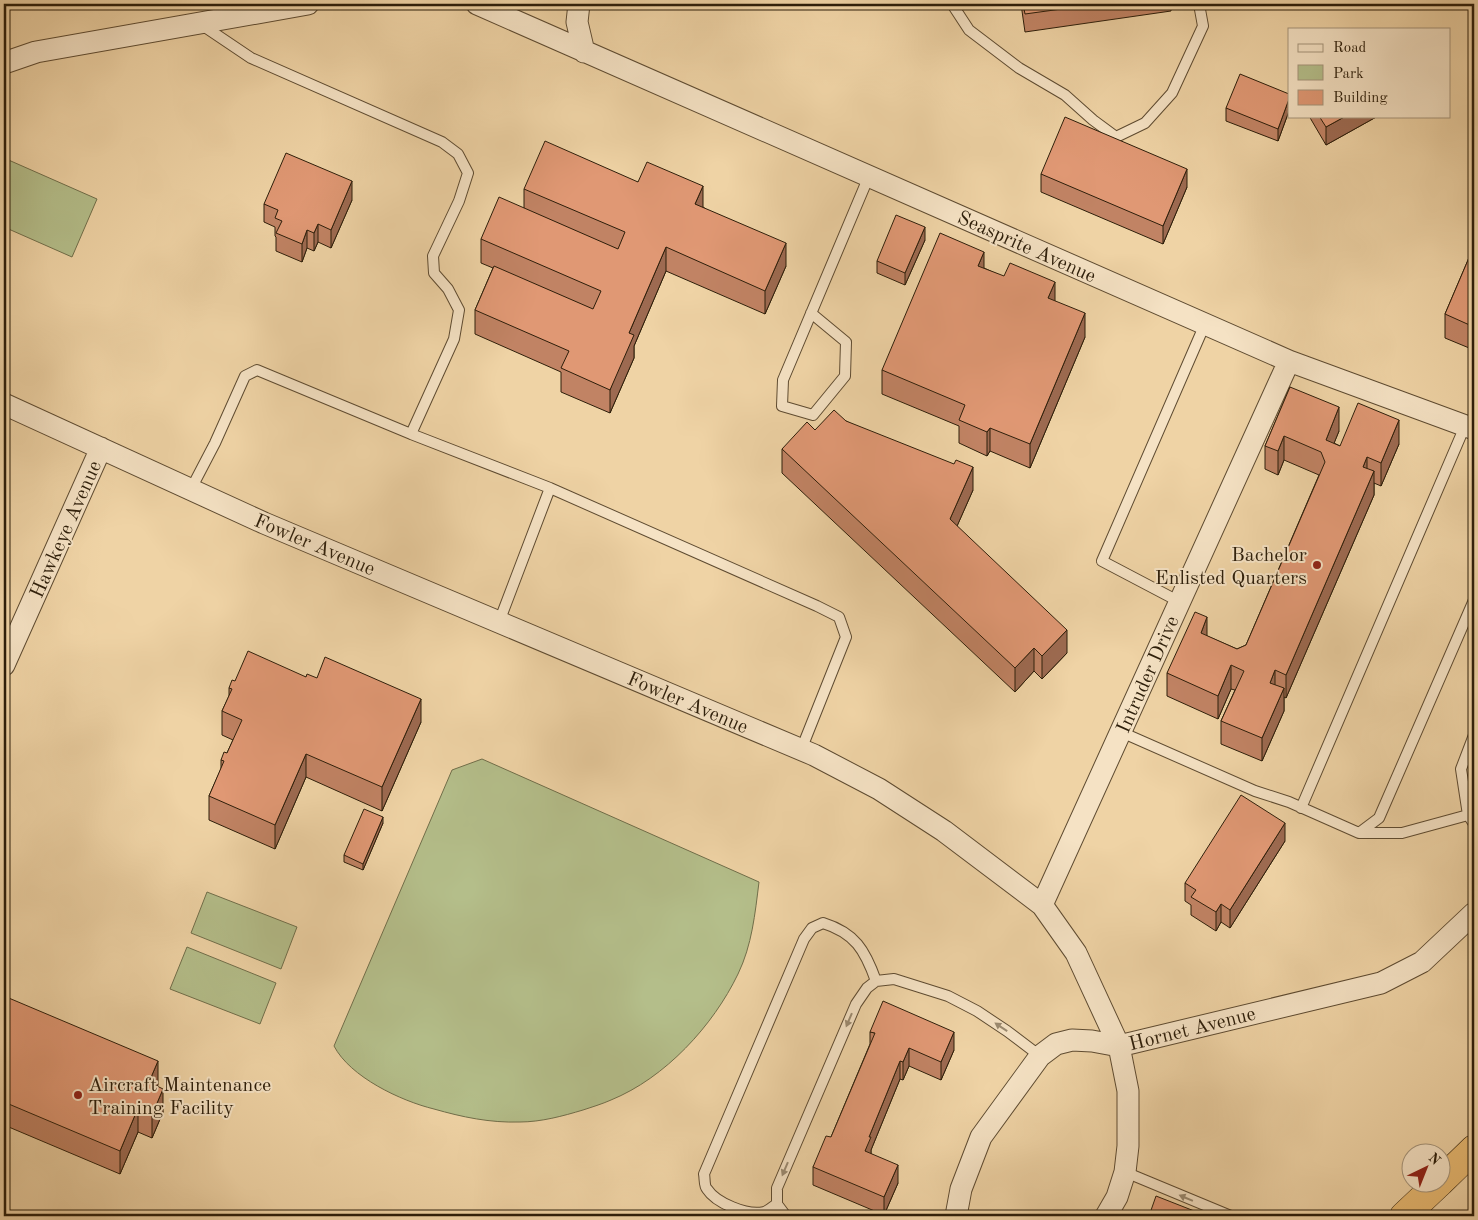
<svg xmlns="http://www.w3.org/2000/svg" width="1478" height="1220" font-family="'Old Standard TT',serif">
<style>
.green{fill:#b4be8a;stroke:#706e4a}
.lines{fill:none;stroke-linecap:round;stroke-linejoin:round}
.lane-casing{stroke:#5e4b31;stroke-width:12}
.street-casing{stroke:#5e4b31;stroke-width:23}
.highway-casing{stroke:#2d1e0a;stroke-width:29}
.lane{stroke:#f5e2c4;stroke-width:10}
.street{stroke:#f5e2c4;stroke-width:21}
.highway{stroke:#e8ba72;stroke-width:28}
.wall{fill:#c18364;stroke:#2d1e0a}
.shaded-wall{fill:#9d6a51;stroke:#2d1e0a}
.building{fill:#e09874;stroke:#2d1e0a}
.oneway{fill:#9b8a70}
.poi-dot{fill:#8f2418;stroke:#f5e2c4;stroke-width:2}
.labels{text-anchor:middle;stroke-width:4;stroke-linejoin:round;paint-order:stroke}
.street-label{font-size:20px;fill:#2d1e0a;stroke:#f5e2c4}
.poi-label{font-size:20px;fill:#2d1e0a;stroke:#f5e2c4;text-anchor:end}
</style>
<rect width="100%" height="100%" fill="#efd3a5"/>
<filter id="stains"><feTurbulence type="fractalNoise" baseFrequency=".004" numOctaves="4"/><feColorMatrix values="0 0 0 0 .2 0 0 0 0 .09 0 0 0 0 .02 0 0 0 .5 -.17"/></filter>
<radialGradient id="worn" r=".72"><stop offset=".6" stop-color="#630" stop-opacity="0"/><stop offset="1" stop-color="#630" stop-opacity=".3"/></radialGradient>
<path class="green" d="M4 158 97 199 72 257 4 227Z
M482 759 759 882C755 914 752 945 738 974 713 1026 665 1078 611 1100 602 1104 592 1107 583 1110 563 1116 541 1122 520 1122 490 1123 462 1117 434 1109 401 1101 350 1077 334 1046L452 770Z
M207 892 297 927 281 969 191 933Z
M187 947 276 983 260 1024 170 989Z"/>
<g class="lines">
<g class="lane-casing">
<path id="lane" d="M952 4 969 30 1019 68 1065 95 1093 120 1116 137 1145 123 1172 93 1203 26 1199 4
M202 25 251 58 442 142 458 154 468 173 459 201 433 256 434 273 448 289 459 310 454 339 411 434
M811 313 846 342 845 376 813 415 782 406 783 380 869 176
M191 489 215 443 245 376 257 370 411 434 550 488 817 606 839 617 846 637 801 750
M1180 602 1102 561 1205 324
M499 622 550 488
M1121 732 1255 791 1289 802 1359 833 1379 818 1474 600
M1301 808 1465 426
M1468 815 1461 769 1474 735
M1359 833H1402L1468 815 1474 824
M1125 1172 1231 1216
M777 1204C773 1206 768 1211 764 1212 747 1216 716 1203 707 1189 704 1186 705 1179 704 1174L804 939 812 928 823 923C855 933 865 950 876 981
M786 1216 777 1204V1188L856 1004 867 988 876 981 894 979 948 996 977 1011 1007 1031 1040 1056"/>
</g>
<g class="street-casing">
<path id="street" d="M477 4 1289 361 1474 429
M579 4 577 22 584 52
M4 63 36 52 308 4
M4 404 264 523 814 755 879 789 944 831 1042 905 1076 953 1119 1046 1128 1091V1146L1125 1172 1117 1197 1106 1216
M4 665 101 448
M1042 905 1289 361
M956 1216 961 1189 981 1137 1040 1056 1056 1044 1072 1040 1092 1041 1119 1046 1381 983 1422 962 1474 913"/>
</g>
<g class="highway-casing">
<path id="highway" d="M1440 1182 1474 1149
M1404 1216 1440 1182"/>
</g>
<use href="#lane" class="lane"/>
<use href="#street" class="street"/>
<use href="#highway" class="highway"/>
</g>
<path class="wall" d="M1021 4H1171V11L1025 32Z
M1289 94V111L1278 141 1226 121V108Z
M1309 116H1378L1326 145Z
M1041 174 1187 187 1163 244 1041 192Z
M638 182 703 207 786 266 765 314 666 271 634 346V358L610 413 561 392V372L475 334V310L493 268 481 263V239L524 208V189Z
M352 200 331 248 318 242 314 251 307 248 302 262 276 251V237L275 236V227L264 222V204Z
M925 240 905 285 877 273V261Z
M1474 246V350L1445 338V314Z
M984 268 1055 301 1085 337 1030 468 990 451 987 456 959 443V426L882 394V370Z
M1290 387 1339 431 1334 443 1340 446 1399 444 1381 486 1374 483V495L1286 698 1284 697V711L1262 761 1221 744V721L1235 690 1231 689 1218 719 1167 696V673L1207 636 1237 649 1246 645 1319 475 1284 460 1278 475 1265 469V446Z
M846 421 973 490 957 526 1067 653 1042 679 1034 671 1015 692 782 473V449L815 430Z
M306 677 421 722 382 811 306 777 275 849 209 820V796L221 769V760L227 753 233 740 222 735V711L229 696V688L235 681Z
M383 823 363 870 344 862V855Z
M1285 841 1230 928 1221 922 1216 931 1191 915V905L1185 901V883Z
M4 996 158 1085 157 1086 163 1112 152 1138 138 1132 120 1174 4 1125Z
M870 1032 954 1050 941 1080 909 1066 903 1080 900 1079 871 1150V1153L898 1183 884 1215 813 1185V1167L831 1137 870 1044Z"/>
<path class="shaded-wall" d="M1289 99V111L1278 141V129Z
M1346 116H1378L1326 145V127Z
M1187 169V187L1163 244V226Z
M352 181V200L331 248V230Z
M703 186V210L695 204Z
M318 224V242L314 251V233Z
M925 227V240L905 285V273Z
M307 230V248L302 262V244Z
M786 243V266L765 314V291Z
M666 247V271L634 346V358L610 413V390L629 333Z
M984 252V275L978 266Z
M1055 282V306L1048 298Z
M1085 313V337L1030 468V444Z
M1339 407V431L1326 463V440Z
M1399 420V444L1381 486V463Z
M990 428V451L987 456V432Z
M1284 436V460L1278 475V451Z
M1367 457V480L1363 467Z
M973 467V490L950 542V519Z
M1374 471V495L1286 698V675Z
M1207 617V641L1201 633Z
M1067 630V653L1042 679V656Z
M1034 648V671L1015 692V668Z
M1231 665V689L1218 719V696Z
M1275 670V693L1270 683Z
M1284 688V711L1262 761V738Z
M421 699V722L382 811V787Z
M306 754V777L275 849V825Z
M383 817V823L363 870V864Z
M1285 823V841L1230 928V910Z
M1221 904V922L1216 931V912Z
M954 1032V1050L941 1080V1062Z
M909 1048V1066L903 1080V1062Z
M158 1061V1085L149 1106V1082Z
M900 1061V1079L871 1150V1156L865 1151 869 1137Z
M163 1089V1112L152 1138V1115Z
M138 1108V1132L120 1174V1151Z
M898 1165V1183L884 1215V1197Z"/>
<path class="building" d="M1023 4H1098L1025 14Z
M1240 74 1289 94V99L1278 129 1226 108Z
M1319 116H1346L1326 127Z
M1065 117 1187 169 1163 226 1041 174Z
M545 141 638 182 647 162 703 186 695 204 786 243 765 291 666 247 629 333 634 335 610 390 561 368 569 351 475 310 494 266 593 309 601 291 481 239 499 197 618 249 625 232 524 189Z
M286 153 352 181 331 230 318 224 314 233 307 230 302 244 276 233 282 221 275 218 278 210 264 204Z
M896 215 925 227 905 273 877 261Z
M940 233 984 252 978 266 1004 276 1010 263 1055 282 1048 298 1085 313 1030 444 990 428 987 432 959 420 965 405 882 370Z
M1474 246V327L1445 314Z
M1290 387 1339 407 1326 440 1340 446 1358 403 1399 420 1381 463 1367 457 1363 467 1374 471 1286 675 1275 670 1270 683 1284 688 1262 738 1221 721 1244 671 1231 665 1218 696 1167 673 1195 612 1207 617 1201 633 1237 649 1246 645 1325 462 1321 452 1284 436 1278 451 1265 446Z
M834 410 846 421 954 464 956 460 973 467 950 519 1067 630 1042 656 1034 648 1015 668 782 449 807 422 815 430Z
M248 651 306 677 307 674 317 678 325 657 421 699 382 787 306 754 275 825 209 796 224 761 221 760 224 752 227 753 242 720 222 711 232 689 229 688 232 680 235 681Z
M1241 795 1285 823 1230 910 1221 904 1216 912 1191 897 1196 890 1185 883Z
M364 809 383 817 363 864 344 855Z
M4 996 158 1061 149 1082 163 1089 152 1115 138 1108 120 1151 4 1102Z
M883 1001 954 1032 941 1062 909 1048 903 1062 900 1061 869 1137H871L865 1151 898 1165 884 1197 813 1167 826 1136 831 1137 875 1033 870 1032Z
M1156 1196 1207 1216H1149Z"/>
<defs><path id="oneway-solid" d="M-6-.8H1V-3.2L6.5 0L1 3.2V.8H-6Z" transform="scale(1.25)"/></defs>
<g class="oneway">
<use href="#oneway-solid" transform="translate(849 1020) rotate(113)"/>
<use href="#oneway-solid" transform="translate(1001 1027) rotate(-146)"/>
<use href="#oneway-solid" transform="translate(785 1169) rotate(113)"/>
<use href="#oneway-solid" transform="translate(1186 1198) rotate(-157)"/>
</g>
<g class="poi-dot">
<circle cx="1317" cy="565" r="5"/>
<circle cx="78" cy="1095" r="5"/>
</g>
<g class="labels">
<g class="street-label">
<text transform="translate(1027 246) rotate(24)" y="7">Seasprite Avenue</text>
<text transform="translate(65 529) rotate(-66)" y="7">Hawkeye Avenue</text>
<text transform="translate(315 544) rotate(23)" y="7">Fowler Avenue</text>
<text transform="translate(1147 674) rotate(-66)" y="7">Intruder Drive</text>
<text transform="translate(688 702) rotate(23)" y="7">Fowler Avenue</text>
<text transform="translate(1192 1028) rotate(-14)" y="7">Hornet Avenue</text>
</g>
<g class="poi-label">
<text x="1307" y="561">Bachelor<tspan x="1307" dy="23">Enlisted Quarters</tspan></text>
<text x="88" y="1091" text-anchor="start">Aircraft Maintenance<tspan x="88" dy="23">Training Facility</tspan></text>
</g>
</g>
<rect width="1478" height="1220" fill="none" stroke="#efd3a5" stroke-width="20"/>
<rect x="5" y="5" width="1468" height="1210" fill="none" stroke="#2d1e0a" stroke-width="2.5"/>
<rect x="10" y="10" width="1458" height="1200" fill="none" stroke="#2d1e0a"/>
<rect x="1288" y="28" width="162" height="90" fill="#f5e2c4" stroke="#a5947a"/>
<rect x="1298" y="44" width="25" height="8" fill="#f5e2c4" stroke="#a5947a"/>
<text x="1333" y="52" font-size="15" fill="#2d1e0a">Road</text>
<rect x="1298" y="65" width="25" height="15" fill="#b4be8a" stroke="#a5947a"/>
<text x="1333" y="78" font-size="15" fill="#2d1e0a">Park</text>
<rect x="1298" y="90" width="25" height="15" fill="#e09874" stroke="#a5947a"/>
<text x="1333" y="102" font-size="15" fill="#2d1e0a">Building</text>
<g transform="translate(1426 1168) rotate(43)"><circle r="24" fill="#f5e2c4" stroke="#a5947a"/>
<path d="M0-4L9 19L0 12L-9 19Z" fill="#8f2418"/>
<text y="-8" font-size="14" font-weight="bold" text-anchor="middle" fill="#2d1e0a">N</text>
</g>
<rect width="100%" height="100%" filter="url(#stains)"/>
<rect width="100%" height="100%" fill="url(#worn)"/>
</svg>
